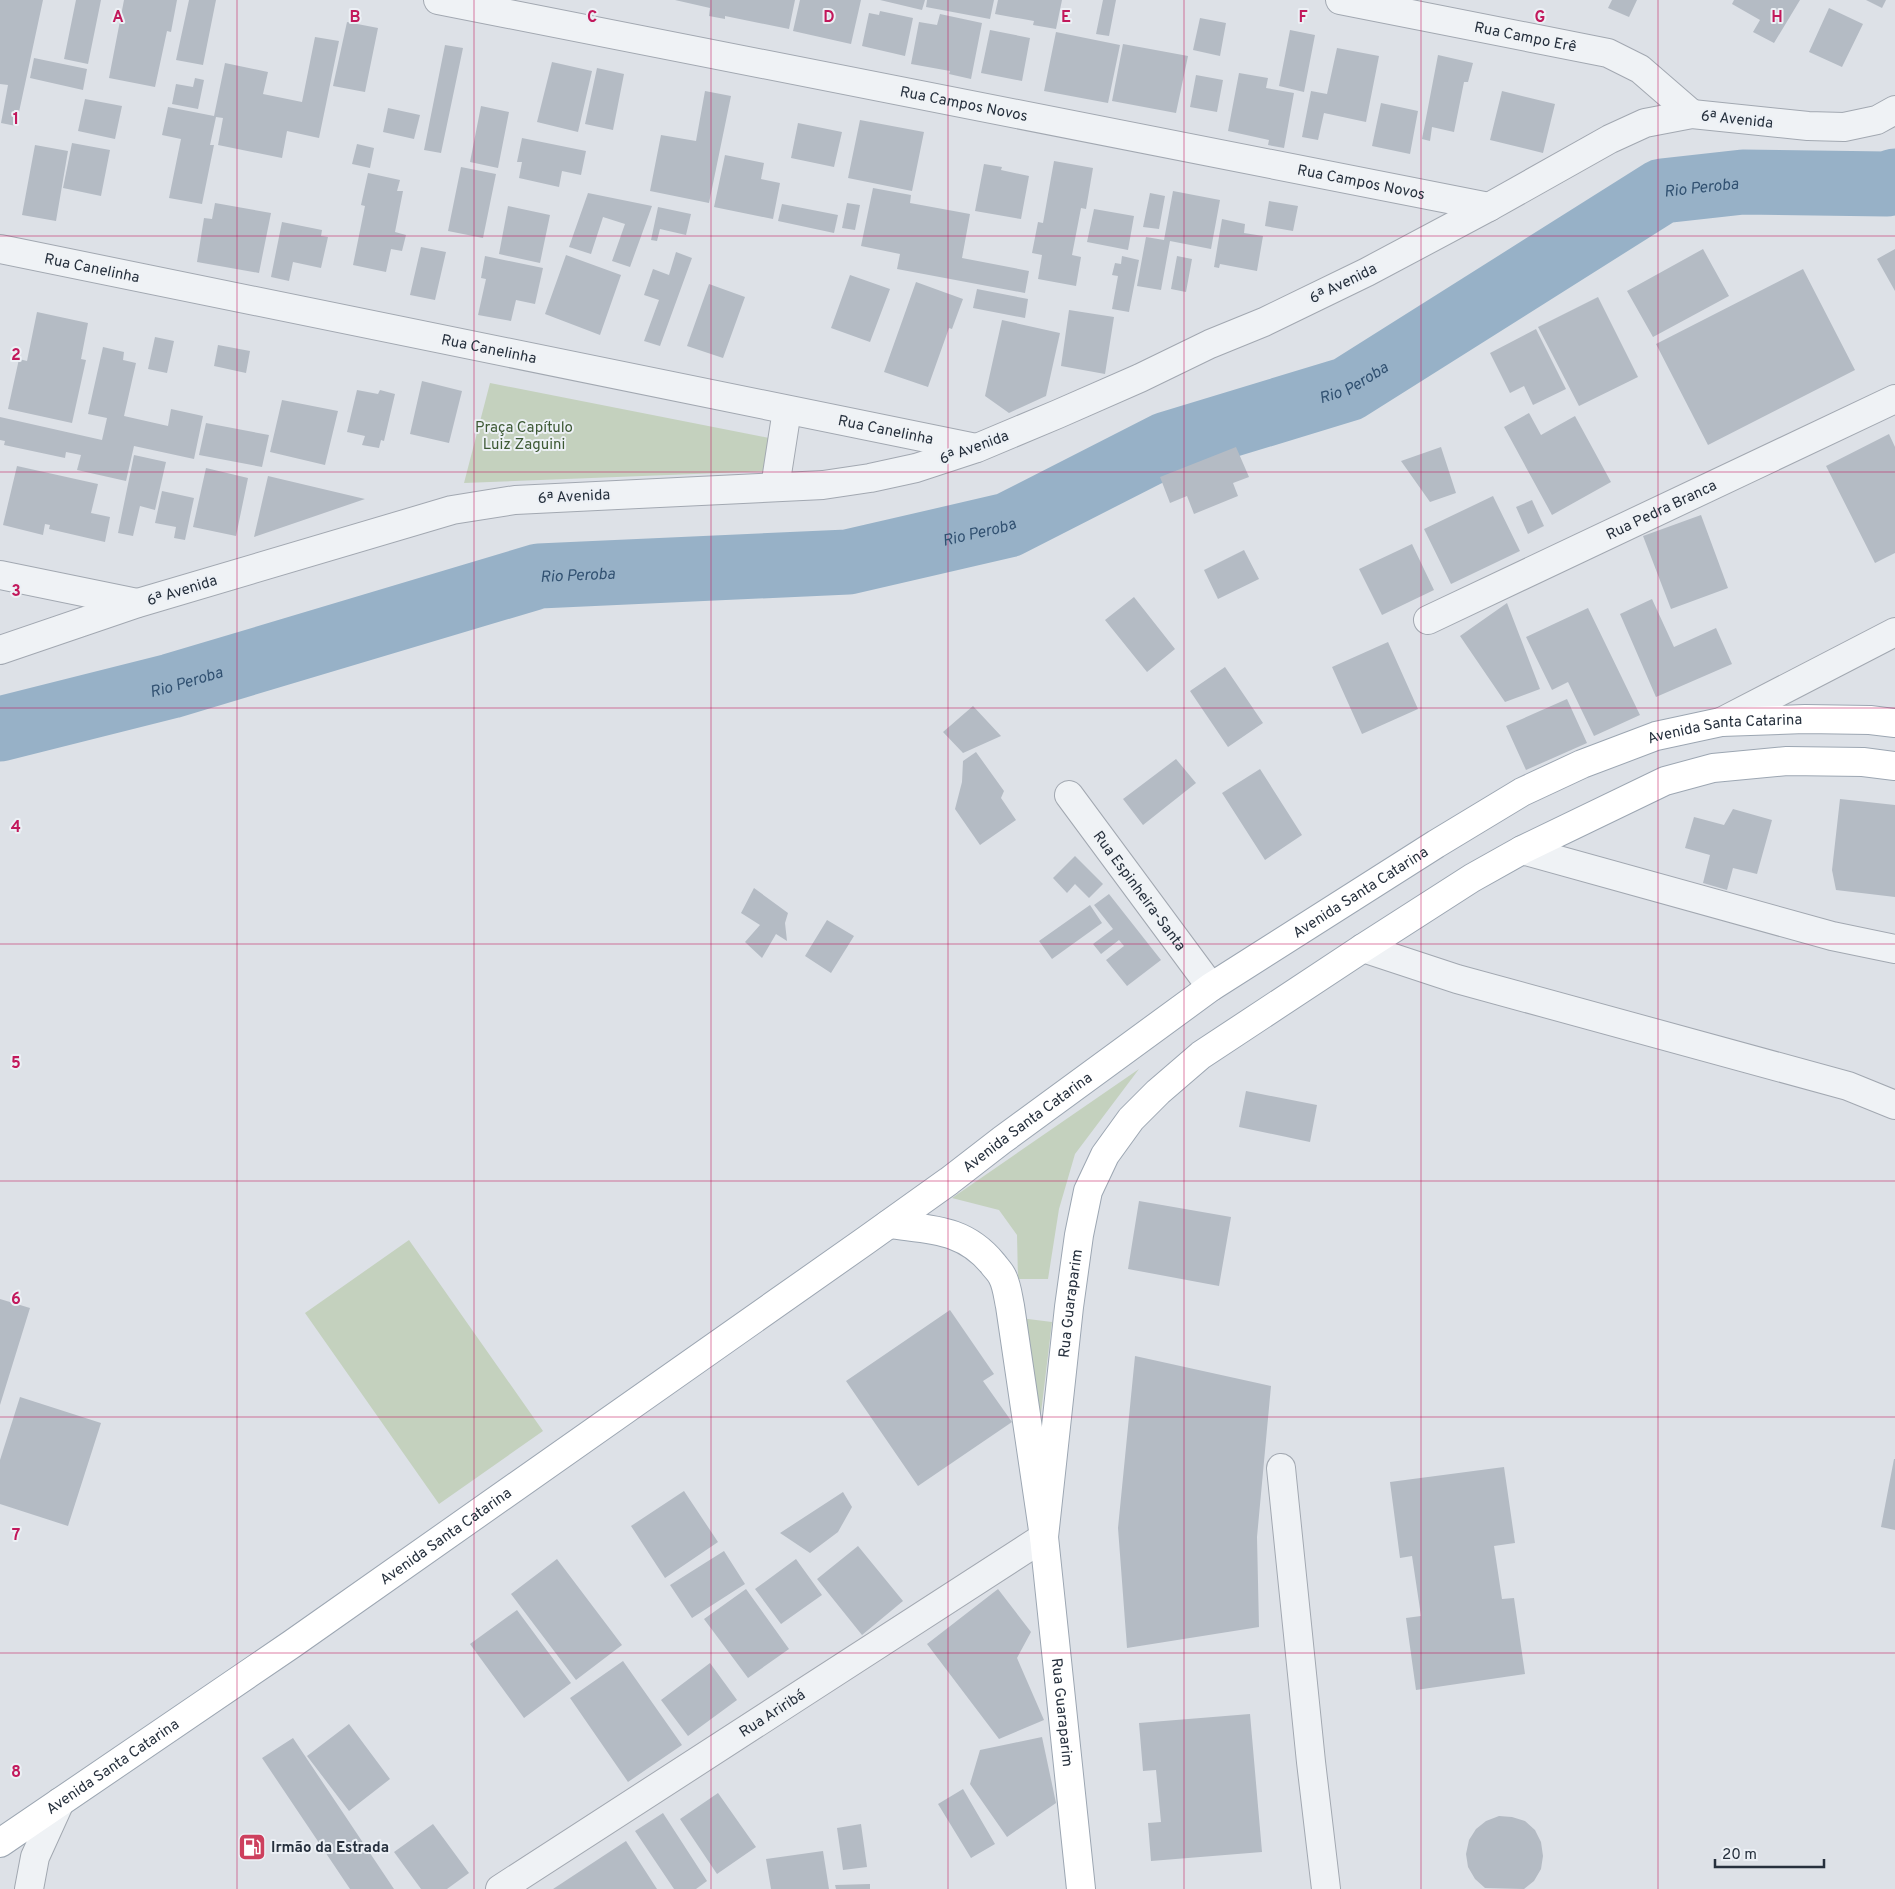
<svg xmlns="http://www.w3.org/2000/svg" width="1895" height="1889" font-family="Overpass,sans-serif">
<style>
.green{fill:#c4d1be}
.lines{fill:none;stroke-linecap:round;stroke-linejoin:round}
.river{stroke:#97b1c7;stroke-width:65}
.building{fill:#b4bbc4}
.minor-casing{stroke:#a2a8b1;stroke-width:30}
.major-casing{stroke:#9ca6b2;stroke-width:30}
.minor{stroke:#eff2f5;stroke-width:28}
.major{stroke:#fff;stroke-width:28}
.grid{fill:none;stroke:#c2185b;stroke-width:1;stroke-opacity:0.55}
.labels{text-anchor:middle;stroke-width:4;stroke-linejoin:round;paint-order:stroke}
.street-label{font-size:15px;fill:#26303d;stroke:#ecf0f5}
.park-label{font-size:15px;fill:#3d5934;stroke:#ecf0f5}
.poi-label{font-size:15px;font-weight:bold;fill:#26303d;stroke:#ecf0f5;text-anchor:start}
.water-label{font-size:16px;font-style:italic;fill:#315171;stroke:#ecf0f5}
.grid-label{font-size:16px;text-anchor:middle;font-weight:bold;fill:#c2185b;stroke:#ecf0f5;stroke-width:4;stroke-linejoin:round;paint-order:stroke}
</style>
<rect width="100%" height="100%" fill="#dde1e7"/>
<path class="green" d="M490 383 769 438V471L464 483Z
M1139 1069 1075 1154 1059 1209 1048 1279H1018L1017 1235 999 1210 952 1198Z
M409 1240 543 1431 439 1504 305 1313Z
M1020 1318 1052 1322 1037 1446Z"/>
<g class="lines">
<path class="river" id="s1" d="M0 729 171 686 539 576 848 562 1008 525 1167 444 1348 389 1662 191 1743 182 1887 184 1895 181"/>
</g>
<path class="building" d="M0 0H43L16 126 1 123 8 85 0 84Z
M76 0H101L88 64 64 59Z
M124 0H177L171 32 167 31 155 87 109 78Z
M189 0H216L203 65 176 60Z
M675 0H795L789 29 725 16V19L709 16 710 8Z
M800 0H861L851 44 793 31Z
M880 0H925L922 10Z
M927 0H994L990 19 926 7Z
M998 0H1062L1056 29 1033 25 1034 21 995 14Z
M1103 0H1116L1109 36 1096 34Z
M1612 0H1637L1629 17 1608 8Z
M1734 0H1800L1774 43 1753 32 1760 20 1732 4Z
M1866 0H1886L1882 8Z
M1829 8 1863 24 1842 67 1809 52Z
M880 11 913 18 905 56 862 46 869 13 879 15Z
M940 14 982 23 971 79 949 74 950 71 911 64 919 22 937 25Z
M1200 18 1226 23 1220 56 1193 50Z
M347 22 378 28 365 92 333 86Z
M990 30 1030 38 1022 81 981 73Z
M1290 30 1315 35 1304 92 1279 86Z
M1056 32 1120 45 1108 103 1044 91Z
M315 37 339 41 319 138 287 131 282 158 218 145 223 118 216 117 210 145H214L202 204 169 198 181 139 162 135 168 107 214 116 225 63 268 72 263 94 302 102Z
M1123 44 1188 56 1176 113 1112 101Z
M445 45 463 48 441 153 424 150Z
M1337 48 1379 56 1366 122 1324 113 1318 140 1302 137 1311 91 1327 94Z
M1438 55 1473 63 1468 82H1464L1454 132 1432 127 1430 141 1422 139Z
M34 58 87 69 83 90 30 78Z
M552 62 592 71 578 132 537 122Z
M597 68 624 74 613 130 585 124Z
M1239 73 1268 78 1266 88 1294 93 1284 148 1268 145 1269 140 1228 131Z
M1196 75 1223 80 1217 112 1190 107Z
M195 78 204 80 198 109 172 104 176 84 193 87Z
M705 91 731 96 709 203 650 191 661 135 696 141Z
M1502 91 1555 104 1543 153 1490 140Z
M85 99 122 106 115 139 78 131Z
M1381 103 1418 111 1410 154 1372 146Z
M481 106 509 112 498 168 470 162Z
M388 108 420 115 414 139 383 132Z
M860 120 924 132 912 191 848 178Z
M798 123 842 132 834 167 791 158Z
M522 138 586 151 581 175 562 171 559 187 519 178 522 162H517Z
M72 143 110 150 101 196 63 188Z
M357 144 374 148 370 168 352 164Z
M35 145 68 151 56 221 22 215Z
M725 155 764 163 761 179 780 183 773 219 714 207Z
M1054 161 1093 168 1086 209 1081 208 1072 255 1081 257 1076 286 1038 279 1042 255 1032 253 1038 222 1043 223Z
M984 164 1002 167 1001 170 1029 176 1021 219 975 211Z
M461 167 496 174 483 238 448 231Z
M368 173 400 180 397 191H403L395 232 406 235 402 251 391 249 386 272 353 265 365 206 361 205Z
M873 188 911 195 910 203 970 214 962 258 1029 271 1025 293 897 269 900 254 861 246Z
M1173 191 1220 200 1211 249 1170 241 1161 290 1137 286 1146 237 1164 240Z
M588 193 652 206 630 267 612 261 625 224 603 217 591 254 569 247Z
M1150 193 1165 196 1159 229 1143 227Z
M1269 201 1298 206 1293 231 1265 226Z
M215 203 271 213 259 273 197 262 204 218 212 219Z
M847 203 860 205 855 230 842 228Z
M782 204 838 215 834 233 778 221Z
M508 206 550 215 540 263 499 254Z
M658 207 691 214 686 235 660 229 657 241 651 240Z
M1094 209 1134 216 1128 250 1087 242Z
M1222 219 1245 224 1244 233 1263 236 1257 271 1220 264 1219 268 1214 267Z
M282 222 322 230 321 236 328 237 321 268 293 262 289 281 271 277Z
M421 247 446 252 435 300 410 295Z
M1703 249 1729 296 1653 337 1627 291Z
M1895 249V291L1877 259Z
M676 252 692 258 660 346 644 341 659 300 644 295 653 269 669 275Z
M566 255 621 275 600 335 545 314Z
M485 256 543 268 535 304 516 300 511 321 478 315 486 279 481 278Z
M1122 256 1139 260 1129 312 1112 309 1118 276 1112 275 1115 263 1121 264Z
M1177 256 1192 259 1186 292 1171 289Z
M1803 269 1855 370 1708 445 1656 344Z
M850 275 890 289 870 342 831 328Z
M916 282 963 299 952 329 949 328 928 387 884 372Z
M709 284 745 297 723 358 687 346Z
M977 289 1028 299 1025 318 973 308Z
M1598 297 1638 377 1579 406 1538 327Z
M1069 310 1114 317 1105 374 1061 366Z
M37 312 88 323 81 359 86 360 72 423 8 409 19 359 27 361Z
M1002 320 1060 333 1046 396 1009 413 985 396Z
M1536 329 1566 389 1533 405 1524 386 1510 393 1490 353Z
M155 337 174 341 167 373 148 369Z
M218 345 250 351 246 373 214 366Z
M103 347 124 352 123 360 136 363 124 416 168 426 171 409 203 416 194 459 134 446 126 481 77 470 81 455 66 452 65 458 4 445 5 441 0 440V417L102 440 107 418 88 414Z
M422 381 462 391 449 443 410 434Z
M357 390 378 394 380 390 395 394 384 441 381 440 379 448 362 445 365 436 347 432Z
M282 400 338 411 325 465 270 452Z
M1529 413 1541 435 1575 416 1611 482 1552 515 1504 427Z
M206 423 269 435 262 467 199 455Z
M1889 434 1895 447V553L1875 563 1826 466Z
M1236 447 1249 477 1233 483 1238 496 1194 514 1187 496 1170 503 1160 477Z
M1441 447 1456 493 1430 502 1401 461Z
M134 455 166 462 155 510 140 506 133 536 118 533Z
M17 466 98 484 91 513 110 517 105 542 49 529 50 525 45 524 43 535 3 525Z
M206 468 248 478 236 536 193 527Z
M268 476 365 499 254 537Z
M162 491 194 498 185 540 174 538 176 527 155 523Z
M1493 496 1520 551 1451 584 1424 529Z
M1532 500 1544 526 1528 534 1516 507Z
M1701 515 1728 588 1671 609 1643 536Z
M1412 544 1434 590 1382 615 1359 569Z
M1244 550 1259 579 1218 599 1204 570Z
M1134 597 1175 649 1147 672 1105 620Z
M1652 599 1674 647 1716 628 1732 664 1656 697 1620 614Z
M1507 603 1540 689 1505 702 1460 636Z
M1588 608 1640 715 1594 736 1568 682 1552 690 1526 637Z
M1388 642 1418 709 1362 734 1332 667Z
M1225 667 1263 723 1228 747 1190 691Z
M1567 699 1587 743 1526 770 1506 726Z
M973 706 1001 736 963 753 943 732Z
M976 752 1004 791 1001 798 1016 820 980 845 955 809 962 782 963 761Z
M1176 759 1196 783 1143 825 1123 799Z
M1260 769 1302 835 1265 860 1222 793Z
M1840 799 1895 805V897L1836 890 1832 870Z
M1733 809 1772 820 1757 874 1733 868 1727 890 1703 883 1710 855 1685 848 1694 817 1724 825Z
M1075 856 1103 884 1089 898 1075 884 1067 893 1053 878Z
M754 888 788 913 785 923 787 941 776 934 762 958 745 942 760 925 741 913Z
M1109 894 1161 960 1127 986 1106 960 1124 946 1119 940 1101 954 1093 944 1113 929 1094 905Z
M1090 905 1102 923 1052 959 1039 941Z
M827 920 854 936 831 973 805 956Z
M1246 1091 1317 1105 1310 1142 1239 1127Z
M1139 1201 1231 1217 1219 1286 1128 1269Z
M0 1299 30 1308 0 1405Z
M950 1310 994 1374 983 1381 1012 1422 918 1486 846 1381Z
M1135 1356 1271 1386 1257 1537 1259 1627 1127 1648 1118 1528Z
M20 1397 101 1423 68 1526 0 1504V1460Z
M1894 1459H1895V1530L1881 1527Z
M1504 1467 1515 1543 1494 1546 1502 1599 1514 1598 1525 1674 1416 1690 1406 1618 1421 1616 1412 1556 1400 1558 1390 1482Z
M684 1491 718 1542 665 1578 631 1526Z
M843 1492 852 1507 838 1532 810 1553 780 1533Z
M858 1546 903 1601 862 1635 817 1579Z
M724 1551 745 1584 692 1618 670 1585Z
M557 1559 622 1645 576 1680 511 1594Z
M796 1559 822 1595 781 1624 755 1589Z
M746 1589 789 1649 748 1678 704 1619Z
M998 1589 1031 1632 1017 1658 1044 1720 999 1739 927 1644Z
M517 1610 571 1683 524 1718 470 1644Z
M623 1661 682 1745 628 1782 570 1698Z
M710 1663 737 1700 688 1736 661 1700Z
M1250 1714 1262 1852 1151 1861 1148 1823 1161 1822 1156 1770 1143 1771 1139 1723Z
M349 1724 390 1779 349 1811 307 1756Z
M1042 1737 1056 1803 1007 1837 970 1784 980 1750Z
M293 1738 394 1889H350L262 1758Z
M963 1789 995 1844 971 1858 938 1804Z
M718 1793 756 1847 717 1874 680 1819Z
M663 1813 707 1881 696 1889H674L635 1831Z
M1499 1816 1512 1817 1525 1821 1535 1830 1541 1842 1543 1856 1541 1869 1534 1881 1524 1889 1485 1888 1475 1879 1468 1867 1466 1854 1469 1840 1476 1829 1486 1821Z
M433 1824 469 1873 447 1889H421L394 1852Z
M861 1824 867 1867 843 1870 837 1828Z
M626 1841 657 1889H553Z
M823 1851 829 1889H771L766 1859Z
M870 1884V1889H836L835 1885Z"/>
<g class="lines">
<g class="minor-casing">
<g id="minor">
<path id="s2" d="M438 0 1489 207"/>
<path id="s3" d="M1340 0 1608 53 1640 69 1692 114"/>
<path id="s4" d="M0 249 976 448"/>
<path d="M775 487 787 410"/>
<path d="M0 575 137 603"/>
<path id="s5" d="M1428 620 1895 399"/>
<path d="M0 650 138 603 452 510 515 500 823 485 870 478 916 468 977 448 1058 414 1140 378 1210 344 1264 322 1367 272 1489 207 1610 139 1645 123 1692 114 1808 126 1844 127 1877 120 1895 110"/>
<path d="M1721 722 1895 632"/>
<path id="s6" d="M1069 795 1211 987"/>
<path d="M1522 850 1832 936 1895 949"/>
<path d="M1363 948 1457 979 1848 1086 1895 1105"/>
<path d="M1281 1468 1311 1762 1326 1889"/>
<path d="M29 1889 35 1857 60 1802"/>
<path id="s7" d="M500 1889 1044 1537"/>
</g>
</g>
<g class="major-casing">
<g id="major">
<path id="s8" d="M889 1224C930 1230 964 1228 993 1264 996 1268 1000 1272 1002 1276 1007 1285 1008 1297 1010 1306L1044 1537 1081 1889"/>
<path id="s9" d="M1044 1537 1069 1307 1079 1235 1088 1191 1105 1155 1131 1119 1158 1092 1201 1055 1363 948 1472 878 1522 850 1665 781 1713 768 1787 761 1863 762 1895 766"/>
<path id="s10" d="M0 1843 292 1644 865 1241 949 1181 1002 1140 1211 987 1436 844 1522 792 1582 764 1656 736 1721 722 1805 719 1870 720 1895 723"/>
</g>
</g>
<use href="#minor" class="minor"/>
<use href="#major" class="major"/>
</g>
<path class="grid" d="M237 0V1889M474 0V1889M711 0V1889M948 0V1889M1184 0V1889M1421 0V1889M1658 0V1889M0 236H1895M0 472H1895M0 708H1895M0 944H1895M0 1181H1895M0 1417H1895M0 1653H1895"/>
<defs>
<g id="fuel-square" transform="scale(1.4375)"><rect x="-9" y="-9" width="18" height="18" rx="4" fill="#cd405e" stroke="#ecf0f5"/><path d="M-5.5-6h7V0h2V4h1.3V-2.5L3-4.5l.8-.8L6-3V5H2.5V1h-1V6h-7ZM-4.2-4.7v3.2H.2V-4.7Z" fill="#fff"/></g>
</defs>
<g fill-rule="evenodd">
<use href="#fuel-square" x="252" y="1847"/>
</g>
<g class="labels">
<g class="street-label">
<text dy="5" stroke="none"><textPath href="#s3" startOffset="189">Rua Campo Erê</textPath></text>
<text dy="5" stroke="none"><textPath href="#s2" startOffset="536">Rua Campos Novos</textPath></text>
<text transform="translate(1737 119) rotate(6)" y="5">6ª Avenida</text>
<text dy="5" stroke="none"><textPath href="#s2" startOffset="941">Rua Campos Novos</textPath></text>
<text dy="5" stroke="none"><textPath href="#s4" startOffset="94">Rua Canelinha</textPath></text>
<text transform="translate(1343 283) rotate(-26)" y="5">6ª Avenida</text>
<text dy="5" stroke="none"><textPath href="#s4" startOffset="499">Rua Canelinha</textPath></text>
<text dy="5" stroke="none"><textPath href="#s4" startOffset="904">Rua Canelinha</textPath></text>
<text transform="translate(974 447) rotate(-20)" y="5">6ª Avenida</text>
<text transform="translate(574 496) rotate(-3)" y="5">6ª Avenida</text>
<text dy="5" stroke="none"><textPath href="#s5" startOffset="258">Rua Pedra Branca</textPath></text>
<text transform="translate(182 590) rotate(-17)" y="5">6ª Avenida</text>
<text dy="5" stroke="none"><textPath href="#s10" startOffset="2065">Avenida Santa Catarina</textPath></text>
<text dy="5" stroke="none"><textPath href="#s6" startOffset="119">Rua Espinheira-Santa</textPath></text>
<text dy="5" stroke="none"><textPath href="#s10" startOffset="1660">Avenida Santa Catarina</textPath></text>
<text dy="5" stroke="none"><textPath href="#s10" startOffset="1255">Avenida Santa Catarina</textPath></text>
<text dy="5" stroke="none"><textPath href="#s9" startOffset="235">Rua Guaraparim</textPath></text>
<text dy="5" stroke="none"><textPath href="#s10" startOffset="541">Avenida Santa Catarina</textPath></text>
<text dy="5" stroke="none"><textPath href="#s7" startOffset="324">Rua Ariribá</textPath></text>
<text dy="5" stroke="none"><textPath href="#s8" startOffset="571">Rua Guaraparim</textPath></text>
<text dy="5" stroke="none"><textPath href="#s10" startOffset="136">Avenida Santa Catarina</textPath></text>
</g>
<g class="park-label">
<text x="524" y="432">Praça Capítulo<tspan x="524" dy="17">Luiz Zaguini</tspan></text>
</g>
<g class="poi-label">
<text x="271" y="1852">Irmão da Estrada</text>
</g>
<g class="water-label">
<text dy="6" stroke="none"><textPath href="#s1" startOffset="1812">Rio Peroba</textPath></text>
<text dy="6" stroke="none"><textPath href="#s1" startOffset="1409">Rio Peroba</textPath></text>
<text dy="6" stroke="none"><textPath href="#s1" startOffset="1004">Rio Peroba</textPath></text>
<text dy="6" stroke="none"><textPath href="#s1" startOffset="599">Rio Peroba</textPath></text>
<text dy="6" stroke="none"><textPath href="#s1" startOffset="192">Rio Peroba</textPath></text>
</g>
</g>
<g class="grid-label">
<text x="118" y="22">A</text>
<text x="355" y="22">B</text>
<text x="592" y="22">C</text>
<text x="829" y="22">D</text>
<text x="1066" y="22">E</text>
<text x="1303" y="22">F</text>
<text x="1540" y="22">G</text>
<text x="1777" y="22">H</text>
<text x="16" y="124">1</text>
<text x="16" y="360">2</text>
<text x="16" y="596">3</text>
<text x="16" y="832">4</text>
<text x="16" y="1068">5</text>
<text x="16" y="1304">6</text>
<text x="16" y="1540">7</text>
<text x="16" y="1777">8</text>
</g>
<path d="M1715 1859v8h109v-8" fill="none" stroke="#26303d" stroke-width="2.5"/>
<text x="1722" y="1859" font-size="15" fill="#26303d" stroke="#ecf0f5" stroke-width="4" paint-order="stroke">20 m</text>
</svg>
